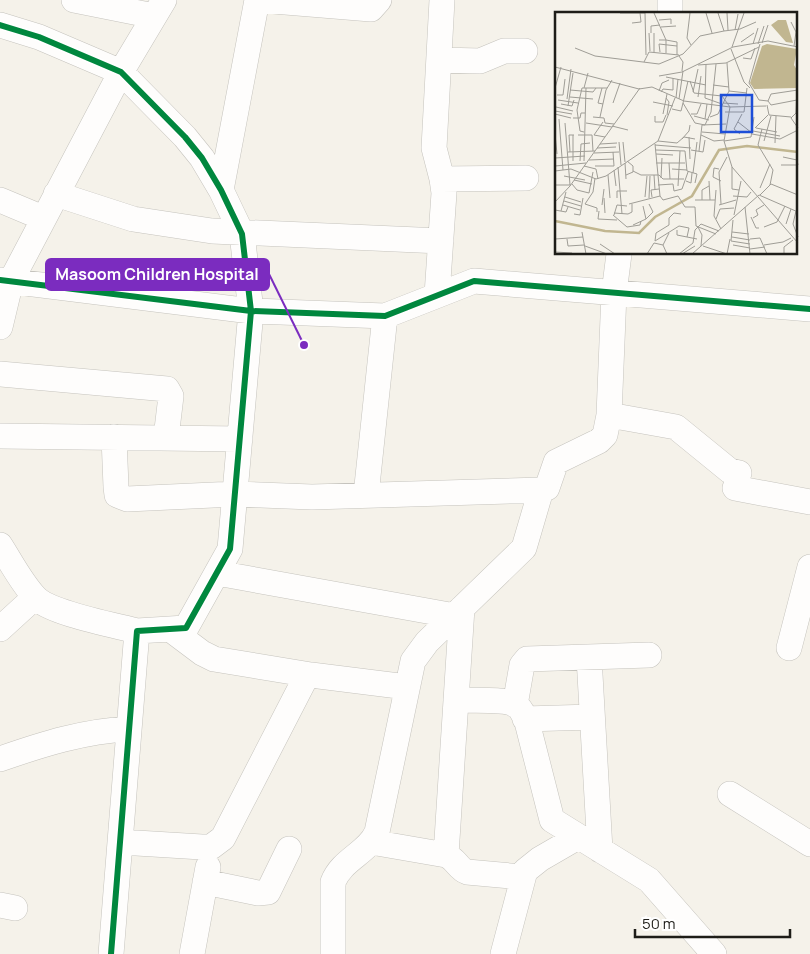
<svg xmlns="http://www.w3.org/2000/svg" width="810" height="954" font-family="Manrope,sans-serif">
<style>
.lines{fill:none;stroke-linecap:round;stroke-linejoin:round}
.minor-casing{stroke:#c5c3bd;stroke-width:26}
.minor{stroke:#fefdfc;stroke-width:25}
.cycleway-casing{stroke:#fff;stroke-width:9}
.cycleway{stroke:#00873e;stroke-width:6}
.inset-river{fill:none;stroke:#c1b690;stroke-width:2.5}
.inset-road{fill:none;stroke:#9f9d96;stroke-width:1}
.view{fill:#1d4ed8;fill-opacity:0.15;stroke:#1d4ed8;stroke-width:2.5}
.inset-edge{fill:none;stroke:#1e1d18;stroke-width:2.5}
.leader{fill:none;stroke:#7b2cbf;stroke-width:2}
.callout-dot{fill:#7b2cbf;stroke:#fff;stroke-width:2}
.callout{fill:#7b2cbf;stroke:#7b2cbf;stroke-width:2}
.callout-label{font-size:16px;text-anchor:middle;font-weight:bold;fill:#fff}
</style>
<rect width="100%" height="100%" fill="#f5f2ea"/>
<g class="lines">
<g class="minor-casing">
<path id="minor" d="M74 0 154 16
M261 0 371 9 379 0
M670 14V0
M0 25 39 37 121 72 185 137 202 158 221 190 242 234 251 311 385 316 474 281 810 309
M440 60 480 61 504 51H525
M442 179 526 178
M221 190 257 0
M56 194 133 219 212 231 441 241
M0 200 43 218
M0 280 251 311 230 549 186 628 137 631 111 954
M437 295 444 193 442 179 434 148 442 0
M0 327 11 281 121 72 164 0
M0 374 167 389 171 396 166 438
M609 415 676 427 730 471 739 473
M0 436 240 439
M114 437 116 487 117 495 127 499 235 494 312 497 541 490 547 488 556 462 599 441 605 435 609 415 614 293 619 254
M735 488 810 502
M366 495 385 316
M0 545C11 562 21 582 35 597 49 613 114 625 137 631
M217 573 455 616
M0 629 35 597
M170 629 202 653 214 659 311 675
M789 648 810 567
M589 657 600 850
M456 700C470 701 505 698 516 705 522 709 524 716 527 722L552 820 649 880 714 954
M515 705 522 665 527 659 649 655
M525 719 592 717
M0 759C43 744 84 731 129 729
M730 794 810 844
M120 842 202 847H211L223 838 305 679 311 675 407 687
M371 842 446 855C456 859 458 869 467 872L522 877
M446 855 462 608
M205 882 258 893 268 892 289 849
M0 905 15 908
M192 954 208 867
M333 954V882C342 859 368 853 377 832L413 661 427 642 524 548 541 490
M503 954 525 871 540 859 578 837"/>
</g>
<use href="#minor" class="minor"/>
<g class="cycleway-casing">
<path id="cycleway" d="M0 25 39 37 121 72 185 137 202 158 221 190 242 234 251 311 385 316 474 281 810 309
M0 280 251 311 230 549 186 628 137 631 111 954"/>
</g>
<use href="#cycleway" class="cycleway"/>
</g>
<g transform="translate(555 12)">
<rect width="242" height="242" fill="#f5f2ea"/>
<path d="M223 8H231L238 31 231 30 216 13ZM212 32 242 37 239 53 242 58V76L199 77 195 71 207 34Z" fill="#c1b690"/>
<path class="inset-river" d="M0 209 50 219 84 221 100 205 137 184 164 138 192 134 243 140"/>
<path class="inset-road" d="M65 1H90L91 43M99 1 111 28 122 30V43M135 1 132 26 136 33M151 1 157 21M163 1 169 19 185 17 201 10M172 1 173 18M104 8 116 7V12M236 10 241 20 239 34M77 11 86 10 85 1M106 15 121 14M180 18 183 2M94 21 95 39M96 21V14L105 13M104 28H111V41M186 30 199 21M207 31 213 13M198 32 203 16M203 32 209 14M205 32 194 71 204 88 213 89 216 82 243 78M177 35 189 1M20 36 40 44 104 52 128 42 145 24 169 19M176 37 189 70 195 76M99 40V21M105 40 104 32 122 34M124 44 128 50 127 59M188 46 196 47 200 36M89 50 94 40 124 43M151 52 150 86 167 92M143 53 171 51 204 35M0 55 84 77 97 75M104 64 127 60 178 35 213 29 243 35M111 65 151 73M133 69 128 91 140 111 150 113 156 100 161 52M135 69 139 81 167 84 175 95 211 94M158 73 174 75M97 75 129 89 175 95 169 129 177 155 243 231M0 76 6 55M29 76 33 61M47 76 43 91 48 92M15 78 38 80 41 76M242 78 241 101 236 106 243 116M104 79 107 71 114 68M174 79 192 81M106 80 108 77 118 78V66M138 80 143 57M2 83H8L10 67M15 85 38 87M143 85 146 64M111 86 114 90 112 103M121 86 123 67M12 87 16 57M124 87 128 59M3 88 23 91M213 89 216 93 242 88M98 90 118 94M58 91 65 71M168 91 183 92M6 92 17 94 19 88M212 93 214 103 236 105M13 94 18 61M1 95 18 99M117 97 126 99 128 91M0 99 17 102M170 100H189L192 76M0 102 16 106M108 102 112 82M136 102H142L146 92M100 104V110H108L111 103M139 104 154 108M38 105 49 106 50 111 59 112M45 105 51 78 57 68M155 105 163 102 174 79 172 51M18 106H25L26 101H30M4 107 8 158M150 107 152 92M48 110 39 123 50 125M183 110 197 121M10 111 15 173M31 111 57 115M57 114 73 118M200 116 213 103M201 116 222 120M207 117 203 133 218 158 215 173M198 119 225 124M29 120 25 119 22 98 27 76H52M147 120 170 122M0 122 2 142M185 122 179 117 187 102M197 122 225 127 243 118M18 123V149M23 123H37L38 139M146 123 159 129 169 128M134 125 135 147M127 127 134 119 135 113M103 129 122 131 129 125 140 127M169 129 196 125 199 105M209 129 216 104M64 130 66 153M68 130 70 150M220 131 221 104M45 132 62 131M100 132 105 184 108 188 123 184 130 195H140L141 214 161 222M100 133 136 136M42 136 61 135M101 138 130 139 132 159 142 162 140 171M136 138 148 140 150 128M144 139 147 113 171 112M13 140 40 139M15 140 14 123H19M39 141 64 140M101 142 118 143M228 145 242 148 243 153M0 146 30 144M34 148 59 147M25 149 26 132 35 131M29 149 31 76M70 151 71 167M101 151H114L115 167M114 151H130M226 153H243M0 154 31 151M29 154 41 157 43 167M40 154H59L58 140M63 155 67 202M177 155V177L184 178M117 157 132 158M164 157 159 156 158 165 166 169M59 158 61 174M0 159 16 157 41 167 51 164 103 129 120 86M78 159 86 163H104L108 167H129M138 161 142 130M53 163 55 186M71 163 78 160V154L72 149M99 163 100 178M9 164 30 168M40 166 38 180 30 192 42 196V200M106 166 107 146M19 168 37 172M131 169 136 171 137 161M154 169 155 188M17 172 22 178 34 181 38 160M0 173H16M103 173 118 172 119 179 127 177 133 160M123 174 125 139M205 176 215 152M161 178 159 204 166 217M205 183 216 172 243 183M178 184 192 185 196 180M10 185 26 190M90 185 92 164M97 185 96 178 104 177M49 186 50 201M62 186V179H72M94 186 95 164M140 188H160M147 188V178L154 174M9 189 26 194M0 190 15 174 85 76M74 192 105 184M166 192 164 160 172 145M8 193 25 198M47 193 49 177M164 193 181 188M190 195 195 242M0 198 11 200 13 195M6 199 11 180M44 199 43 207 62 208M241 199 238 212 243 225M59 201 73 202 77 200V192M19 202 25 203 28 186M58 203 72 215 85 213 86 209M59 203 62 193 72 194M179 203 186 169M196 205 201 216H204M198 206 203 203 201 198 209 193M91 207 98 200 94 192M161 207 165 197 179 196M178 208 176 229 195 232M231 212 236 197M78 213 91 207 88 194M143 215 147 223 146 234M209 215 222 210 230 194M122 218V223L142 227M27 220 31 242M177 220 194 222M177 225 195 228M0 227 28 225M12 227 13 234 29 233M195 227 205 226 212 242M100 229 124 214 134 216 132 225M100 229 101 221 114 213V206L119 201 126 202M45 232 60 242M178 233 195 236M209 233 228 230 236 226M30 234 52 242M148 234 172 242 175 227M195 237 210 235M0 240 17 241M92 242 99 231 108 233M112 242 108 233 114 221M124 242 138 231 140 218 146 212 164 219M127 242 140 234M137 242 204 183 243 200M229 242V235L238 228"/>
<path class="view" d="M166 83H197V120H166Z"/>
<rect width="242" height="242" class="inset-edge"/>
</g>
<path class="leader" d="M304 345L269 274"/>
<circle class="callout-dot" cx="304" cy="345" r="5"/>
<rect class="callout" x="46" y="259" width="223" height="31" rx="5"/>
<g class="callout-label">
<text x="157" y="280">Masoom Children Hospital</text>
</g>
<path d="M635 929v8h155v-8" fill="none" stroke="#1e1d18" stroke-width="2.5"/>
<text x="642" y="929" font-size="15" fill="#1e1d18" stroke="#ffffff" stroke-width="4" paint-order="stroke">50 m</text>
</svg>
